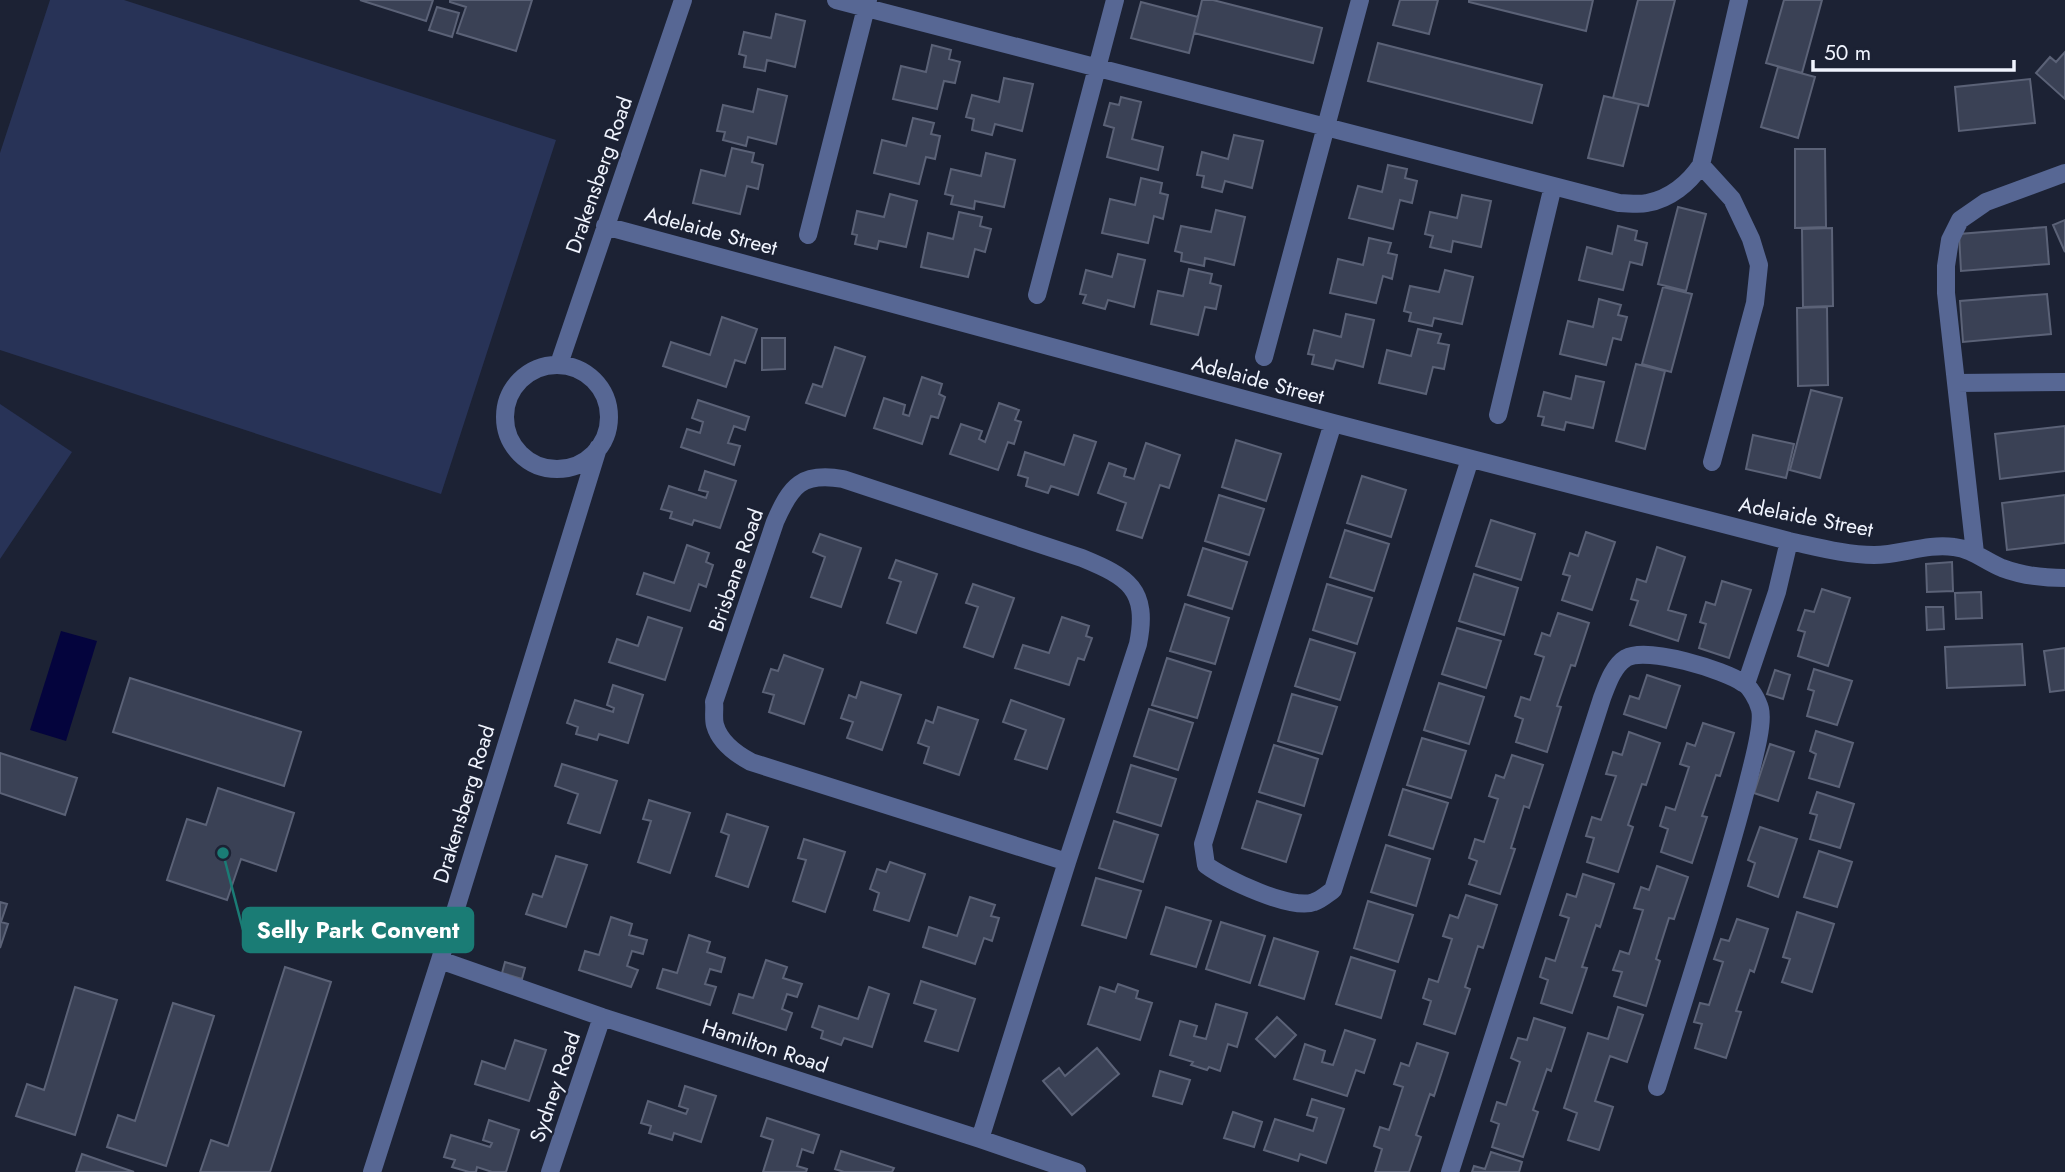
<svg xmlns="http://www.w3.org/2000/svg" width="2065" height="1172" font-family="Jost,sans-serif">
<style>
.green{fill:#283357}
.water{fill:#04043d}
.building{fill:#3a4155;stroke:#5b6277;stroke-width:2}
.lines{fill:none;stroke-linecap:round;stroke-linejoin:round}
.minor{stroke:#576794;stroke-width:18}
.labels{text-anchor:middle;stroke-width:5;stroke-linejoin:round;paint-order:stroke}
.street-label{font-size:21px;fill:#f0f4fe;stroke:#1c2234}
.leader{fill:none;stroke:#1a7c75;stroke-width:2.5}
.callout-dot{fill:#1a7c75;stroke:#1c2234;stroke-width:2.5}
.callout{fill:#1a7c75;stroke:#1a7c75;stroke-width:2.5}
.callout-label{font-size:23px;text-anchor:middle;font-weight:bold;fill:#fff}
</style>
<rect width="100%" height="100%" fill="#1c2234"/>
<path class="green" d="M50 0H124L556 140 441 494 0 350V153Z
M0 404 72 452 0 559Z"/>
<path class="water" d="M61 631 97 641 66 741 30 730Z"/>
<path class="building" d="M360 0H433L426 21Z
M450 0H532L516 51 457 33 466 7 450 2Z
M1202 0H1213L1322 28 1313 63 1194 33Z
M1400 0H1438L1429 34 1393 25Z
M1469 0H1593L1586 31 1469 2Z
M1638 0H1675L1648 106 1613 98Z
M1784 0H1822L1802 73 1766 63Z
M1141 2 1198 17 1189 53 1131 38Z
M437 7 459 13 452 37 429 30Z
M776 14 805 21 795 67 767 60 765 71 744 67 746 56 739 54 744 32 771 38Z
M1378 43 1542 85 1532 123 1368 81Z
M932 45 951 50 949 59 960 62 955 83 944 81 937 109 893 99 901 66 926 72Z
M2065 52V99L2036 73 2050 57 2056 62Z
M1778 67 1815 77 1798 138 1761 127Z
M1004 78 1033 84 1022 131 995 124 992 135 972 130 974 119 966 117 972 95 999 102Z
M2030 79 2035 123 1959 131 1955 87Z
M758 89 787 96 776 144 748 137 746 146 723 140 725 132 717 131 723 105 753 112Z
M1604 96 1639 104 1623 166 1588 158Z
M1121 97 1141 102 1132 139 1163 147 1158 170 1107 157 1114 128 1104 125 1110 103 1119 105Z
M913 118 934 123 931 134 940 136 935 159 926 157 919 184 874 173 882 140 906 146Z
M1234 135 1263 141 1252 188 1225 181 1222 192 1202 187 1204 176 1197 175 1202 152 1228 159Z
M732 148 754 153 752 162 763 165 758 189 747 186 740 214 693 203 701 170 725 176Z
M1795 149H1825L1826 227 1795 228Z
M986 153 1015 160 1004 207 975 201 974 209 951 204 953 196 945 194 951 169 981 176Z
M1388 165 1407 169 1405 178 1417 181 1412 203 1400 200 1393 229 1349 218 1358 186 1382 192Z
M1141 178 1162 183 1160 193 1168 195 1163 219 1154 216 1148 243 1102 233 1110 199 1135 205Z
M890 194 917 201 906 247 879 241 877 249 855 244 857 235 852 234 857 211 884 217Z
M1462 195 1491 201 1481 247 1453 241 1451 252 1430 247 1433 236 1425 234 1430 212 1457 218Z
M1678 207 1706 214 1686 291 1658 284Z
M1216 210 1245 217 1234 265 1205 258 1204 266 1181 261 1182 253 1175 251 1181 226 1211 232Z
M959 212 982 217 980 226 991 229 985 252 975 249 968 277 921 267 928 233 953 239Z
M2065 220V252L2053 225Z
M1618 226 1637 231 1635 240 1647 243 1642 265 1630 262 1623 290 1579 280 1587 247 1612 254Z
M2046 227 2049 264 1961 271 1959 234Z
M1832 228 1833 306 1803 307 1802 229Z
M1369 238 1391 243 1388 253 1397 255 1392 279 1383 276 1376 303 1330 293 1338 259 1363 265Z
M1118 254 1145 260 1134 307 1108 300 1105 309 1083 303 1086 295 1080 294 1086 270 1112 277Z
M1189 269 1212 274 1210 283 1221 286 1216 309 1205 307 1198 335 1151 324 1158 291 1183 296Z
M1445 270 1473 277 1462 324 1434 318 1432 326 1409 321 1411 313 1404 311 1410 286 1439 292Z
M1663 287 1692 294 1671 372 1642 364Z
M2047 294 2051 334 1963 342 1960 301Z
M1599 299 1621 305 1618 315 1627 317 1621 340 1613 338 1606 365 1560 354 1568 321 1593 327Z
M1827 307 1828 385 1798 386 1797 308Z
M1346 314 1374 320 1363 367 1336 360 1333 369 1312 364 1314 355 1308 354 1314 330 1341 337Z
M722 317 757 329 745 363 735 360 726 387 663 366 671 342 710 355Z
M1418 329 1441 334 1438 343 1449 345 1444 369 1433 367 1426 394 1379 383 1387 350 1411 356Z
M762 338H785V369L762 370Z
M835 347 865 357 845 416 806 403 813 384 822 387Z
M1636 364 1665 371 1645 449 1616 441Z
M1576 376 1604 382 1593 428 1566 422 1564 430 1542 425 1544 417 1538 416 1544 392 1571 399Z
M922 377 942 384 939 394 945 397 938 418 931 416 922 444 874 428 884 398 905 405 903 414 909 416Z
M1811 390 1842 398 1820 478 1790 470Z
M698 400 749 417 745 430 734 426 728 443 740 446 734 465 681 447 687 429 700 433 703 422 692 418Z
M999 403 1019 410 1015 420 1021 422 1014 444 1008 442 998 470 950 454 961 424 982 431 979 439 985 442Z
M2065 426V471L2000 479 1995 434Z
M1074 435 1096 442 1078 495 1051 486 1048 493 1026 486 1028 478 1018 475 1025 452 1064 465Z
M1753 435 1794 444 1786 478 1746 469Z
M1236 440 1281 454 1266 501 1222 487Z
M1146 443 1180 455 1169 488 1160 485 1142 538 1117 530 1126 503 1098 493 1109 463 1126 469 1124 476 1134 479Z
M705 471 736 481 720 528 694 520 692 525 670 518 672 512 661 509 669 486 706 498 708 492 699 490Z
M1362 476 1406 490 1391 537 1347 523Z
M1219 495 1264 509 1249 555 1205 541Z
M2065 495V543L2007 550 2002 503Z
M1491 520 1535 534 1521 580 1476 566Z
M1345 530 1389 544 1374 591 1330 577Z
M1586 532 1615 542 1592 610 1562 600 1570 576 1563 574 1570 553 1578 556Z
M820 534 861 548 841 607 811 597 825 557 813 552Z
M687 545 709 553 706 562 713 565 706 587 699 584 690 611 637 594 644 573 674 583Z
M1657 547 1685 557 1668 610 1686 615 1678 641 1630 625 1638 601 1631 599 1637 579 1646 582Z
M1203 548 1247 562 1232 609 1188 595Z
M896 560 937 574 916 633 887 623 901 582 889 578Z
M1952 562 1953 591 1927 592 1926 564Z
M1474 574 1518 588 1504 635 1459 621Z
M1722 581 1751 590 1729 658 1699 648 1706 624 1700 622 1706 602 1715 605Z
M973 584 1014 598 993 657 964 647 978 607 966 603Z
M1327 584 1372 598 1357 644 1313 630Z
M1822 589 1850 598 1828 666 1798 656 1805 632 1798 630 1805 610 1814 612Z
M1981 592 1982 618 1956 619 1955 593Z
M1185 604 1229 618 1215 664 1170 651Z
M1926 607H1943L1944 629 1927 630Z
M1558 613 1589 623 1575 666 1571 665 1557 706 1561 707 1547 752 1516 742 1523 719 1515 716 1521 697 1530 700 1544 657 1535 654 1542 633 1550 636Z
M648 617 682 628 665 680 609 662 617 639 638 646Z
M1062 617 1089 626 1086 636 1092 638 1084 660 1078 658 1069 685 1015 668 1023 645 1049 653Z
M1457 628 1501 641 1486 688 1442 674Z
M1310 639 1355 653 1340 700 1295 686Z
M2022 644 2025 685 1947 688 1945 647Z
M2065 648V690L2050 692 2044 651Z
M784 655 823 669 804 724 769 712 774 695 763 692 771 669 778 671Z
M1167 658 1211 672 1197 718 1152 705Z
M1814 669 1852 681 1837 725 1807 716 1814 691 1808 689Z
M1775 670 1790 675 1783 699 1767 694Z
M1647 675 1680 686 1666 728 1624 714 1630 696 1639 699Z
M130 678 301 732 284 786 113 732Z
M861 682 901 695 882 750 847 738 853 722 841 718 849 695 856 698Z
M1439 683 1484 697 1469 744 1424 730Z
M613 685 643 695 628 743 599 734 597 740 576 734 578 727 567 723 575 700 613 712 614 708 607 705Z
M1292 694 1337 707 1322 754 1278 741Z
M1011 700 1064 719 1047 769 1015 759 1026 730 1003 722Z
M938 707 978 720 959 775 924 763 929 747 918 743 926 720 933 723Z
M1149 709 1193 723 1178 770 1134 756Z
M1703 723 1734 733 1720 776 1716 775 1702 816 1707 817 1692 863 1661 852 1668 829 1660 826 1666 807 1675 810 1689 767 1680 764 1687 743 1695 746Z
M1816 731 1853 743 1839 787 1809 778 1816 754 1810 751Z
M1629 732 1660 743 1646 785 1642 784 1628 825 1633 827 1618 872 1587 862 1594 838 1586 836 1592 817 1601 820 1616 776 1606 774 1613 752 1622 755Z
M1422 738 1466 751 1451 798 1407 785Z
M1770 744 1794 752 1778 801 1754 793Z
M1274 745 1318 759 1304 806 1259 792Z
M0 753 77 778 65 815 0 793Z
M1512 755 1543 765 1529 808 1524 806 1511 848 1515 849 1500 894 1469 884 1477 861 1469 858 1475 839 1484 842 1498 799 1489 796 1496 775 1504 778Z
M562 764 617 781 600 833 568 823 578 794 555 786Z
M1131 765 1176 779 1161 826 1117 812Z
M218 788 294 813 276 871 241 859 227 900 167 880 187 819 206 825Z
M1403 789 1448 803 1433 849 1389 835Z
M1817 792 1854 804 1840 848 1810 839 1817 815 1810 813Z
M649 800 690 813 670 873 638 862 651 821 643 819Z
M1257 801 1301 815 1286 862 1242 848Z
M727 814 768 827 748 887 716 876 729 835 721 832Z
M1114 821 1158 835 1143 882 1099 868Z
M1760 827 1797 839 1778 897 1748 886 1755 863 1748 860Z
M804 839 845 852 825 912 793 901 806 860 798 858Z
M1386 845 1430 859 1416 906 1371 892Z
M1819 851 1852 862 1837 907 1804 897Z
M556 856 587 865 566 927 526 914 533 894 542 897Z
M890 862 925 874 909 921 874 910 879 893 870 889 877 869 886 872Z
M1657 866 1688 877 1674 919 1669 918 1656 959 1660 961 1646 1006 1614 996 1622 972 1613 970 1620 951 1629 954 1643 910 1634 908 1641 887 1649 890Z
M1583 874 1614 884 1600 927 1596 925 1582 967 1587 968 1572 1013 1541 1003 1548 980 1540 977 1546 958 1555 961 1569 918 1560 915 1567 894 1576 897Z
M1096 878 1141 891 1126 938 1082 925Z
M1466 895 1497 905 1483 948 1478 946 1465 987 1470 989 1455 1034 1424 1024 1431 1001 1423 998 1429 979 1438 982 1452 939 1443 936 1450 915 1458 918Z
M970 897 995 905 991 916 999 918 992 941 984 938 975 964 923 947 929 927 957 936Z
M1368 901 1413 915 1398 962 1354 948Z
M0 902 7 904 1 922 8 924 0 948Z
M1166 907 1211 921 1196 967 1151 954Z
M1797 912 1834 924 1812 992 1782 982 1790 959 1783 957Z
M611 917 632 924 629 935 647 940 643 954 632 951 627 966 638 970 631 987 579 970 585 951 599 955Z
M1737 919 1768 929 1754 972 1750 970 1736 1011 1741 1012 1726 1058 1695 1048 1702 1024 1694 1022 1700 1003 1709 1005 1723 962 1714 959 1721 939 1729 941Z
M1221 922 1265 936 1250 983 1206 969Z
M689 935 710 942 707 952 725 958 721 972 710 969 705 984 716 987 710 1005 657 988 663 969 677 973Z
M1274 938 1318 952 1304 999 1259 985Z
M1351 957 1395 971 1381 1018 1336 1004Z
M766 960 787 967 783 978 802 984 797 997 787 994 782 1009 792 1013 786 1030 733 1013 739 994 753 998Z
M505 962 525 968 522 979 502 973Z
M285 967 331 982 270 1172H200L211 1140 228 1146Z
M921 981 975 999 958 1051 925 1041 936 1010 914 1003Z
M1118 984 1138 991 1136 998 1152 1003 1140 1040 1088 1024 1100 987 1115 992Z
M75 987 117 1000 75 1135 16 1116 27 1084 44 1090Z
M869 987 889 994 872 1047 844 1038 841 1045 821 1038 823 1031 812 1027 819 1006 858 1019Z
M173 1003 214 1016 166 1166 107 1147 118 1115 135 1121Z
M1216 1004 1247 1013 1237 1047 1228 1044 1220 1071 1209 1067 1207 1070 1191 1065 1193 1062 1170 1055 1180 1021 1197 1026 1194 1036 1206 1039Z
M1618 1007 1643 1015 1627 1062 1610 1056 1595 1101 1613 1107 1599 1150 1568 1140 1577 1113 1564 1108 1588 1033 1608 1039Z
M1277 1017 1296 1035 1275 1057 1256 1039Z
M1534 1018 1565 1028 1551 1071 1547 1069 1533 1110 1538 1112 1523 1157 1492 1147 1499 1124 1491 1121 1497 1102 1506 1105 1520 1062 1511 1058 1518 1038 1527 1040Z
M1345 1030 1375 1040 1364 1073 1356 1070 1347 1096 1294 1079 1305 1044 1325 1051 1322 1062 1333 1065Z
M515 1040 546 1050 529 1101 475 1084 482 1061 505 1069Z
M1417 1043 1448 1053 1434 1096 1430 1094 1416 1135 1421 1137 1409 1172H1375L1382 1149 1374 1146 1380 1127 1389 1130 1403 1087 1394 1084 1401 1063 1409 1066Z
M1097 1048 1119 1074 1072 1115 1043 1081 1059 1068 1065 1076Z
M1160 1071 1190 1080 1182 1104 1153 1096Z
M685 1086 716 1096 701 1142 674 1133 672 1140 649 1133 651 1126 641 1123 648 1101 686 1114 688 1109 679 1106Z
M1312 1099 1344 1109 1326 1163 1300 1154 1298 1161 1264 1150 1275 1119 1313 1131 1317 1118 1307 1115Z
M1233 1112 1262 1122 1254 1147 1224 1138Z
M767 1118 819 1135 813 1153 802 1149 797 1166 807 1169 806 1172H763L773 1140 761 1136Z
M489 1120 519 1130 506 1172H492L477 1167 476 1172H469L452 1167 455 1160 444 1157 451 1135 490 1147 492 1143 483 1140Z
M841 1151 894 1168 892 1172H844L835 1169Z
M1491 1152 1522 1162 1519 1172H1472L1474 1166 1485 1169Z
M82 1154 134 1172H76Z"/>
<g class="lines">
<path class="minor" d="M836 0 1619 203C1628 203 1638 205 1647 203 1670 199 1689 183 1701 165L1739 0
M1701 165 1732 199 1751 239 1759 265 1755 303 1712 462
M605 226 1333 423 1789 541C1817 547 1846 555 1874 555 1901 555 1927 543 1954 547 1972 549 1985 561 2002 568 2023 576 2043 578 2065 578
M808 235 868 0
M1037 295 1115 0
M1264 357 1360 0
M559 364 683 0
M505 417a52 52 0 1 1 104 0a52 52 0 1 1-104 0Z
M1956 383 2065 382
M1498 415 1553 186
M1333 423 1203 844 1206 865C1225 879 1292 911 1314 902 1321 900 1327 894 1333 890L1470 459
M1975 553 1946 293V266L1950 240 1960 220 1986 202 2065 173
M1746 684 1777 592 1789 541
M440 960 602 1017 980 1139 1077 1172
M980 1139 1067 862 1138 644C1149 589 1128 577 1082 558L843 479C802 472 791 485 775 522L714 702C715 709 713 718 715 725 720 743 736 754 751 762L1067 862
M372 1172 440 960 598 448
M550 1172 602 1017
M1450 1172 1602 698C1607 685 1613 666 1626 658 1647 646 1724 670 1743 683 1750 686 1758 701 1760 709 1764 725 1752 765 1748 782 1722 884 1688 985 1657 1087"/>
</g>
<g class="labels">
<g class="street-label">
<text transform="translate(599 175) rotate(-71)" y="7">Drakensberg Road</text>
<text transform="translate(711 231) rotate(15)" y="7">Adelaide Street</text>
<text transform="translate(1258 380) rotate(15)" y="7">Adelaide Street</text>
<text transform="translate(1806 517) rotate(11)" y="7">Adelaide Street</text>
<text transform="translate(736 570) rotate(-71)" y="7">Brisbane Road</text>
<text transform="translate(464 804) rotate(-73)" y="7">Drakensberg Road</text>
<text transform="translate(765 1046) rotate(18)" y="7">Hamilton Road</text>
<text transform="translate(555 1087) rotate(-71)" y="7">Sydney Road</text>
</g>
</g>
<path class="leader" d="M223 853L243 930"/>
<circle class="callout-dot" cx="223" cy="853" r="7"/>
<rect class="callout" x="243" y="908" width="230" height="44" rx="7"/>
<g class="callout-label">
<text x="358" y="938">Selly Park Convent</text>
</g>
<path d="M1813 60v10h201v-10" fill="none" stroke="#f0f4fe" stroke-width="3.5"/>
<text x="1824" y="60" font-size="21" fill="#f0f4fe" stroke="#1c2234" stroke-width="5" paint-order="stroke">50 m</text>
</svg>
